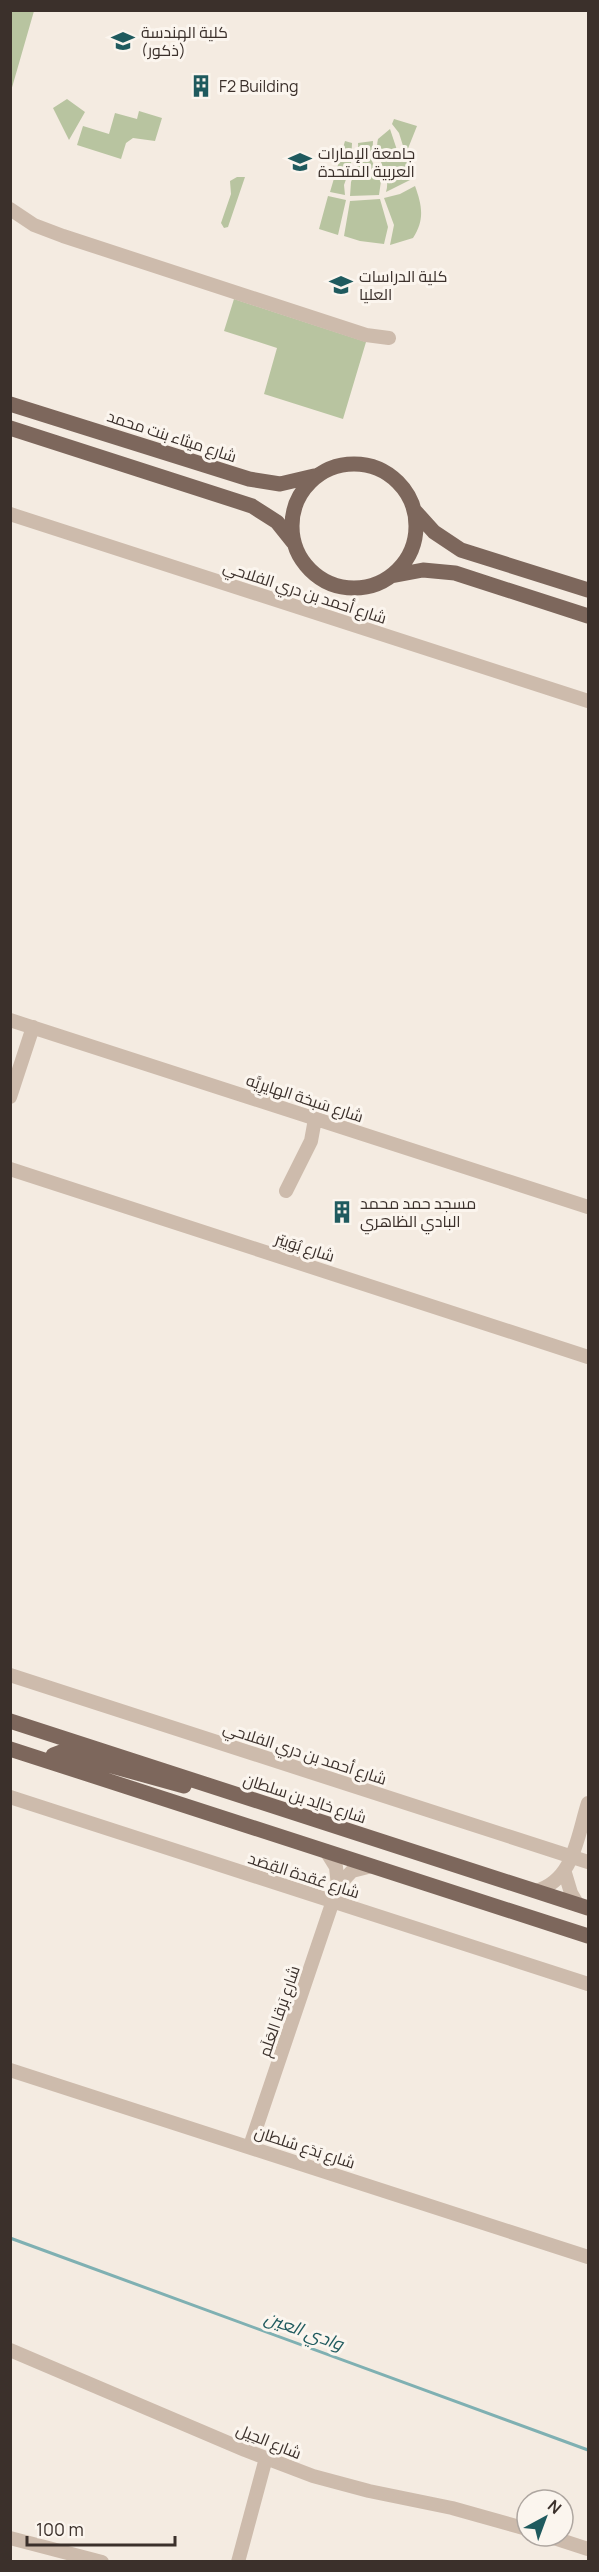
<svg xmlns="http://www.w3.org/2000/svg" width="599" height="2572" font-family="Manrope,Cairo,sans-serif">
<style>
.green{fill:#b8c4a0}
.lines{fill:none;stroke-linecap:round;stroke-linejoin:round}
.stream{stroke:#7fb0b2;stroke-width:3}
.minor{stroke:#cdbbac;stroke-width:14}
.major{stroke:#7d675c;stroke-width:15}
.labels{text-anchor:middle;stroke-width:6;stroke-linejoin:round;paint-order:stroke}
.poi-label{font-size:16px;fill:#3b302b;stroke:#fbf5ee;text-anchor:start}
.street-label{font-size:16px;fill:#3b302b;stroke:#fbf5ee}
.water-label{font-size:18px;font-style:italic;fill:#1f5a5e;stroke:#fbf5ee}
</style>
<rect width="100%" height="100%" fill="#f4ebe1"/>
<path class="green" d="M11 10 34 11 11 91 10 11Z
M67 99 85 112 69 140 53 108Z
M139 111 162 118 155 141 133 138 126 143 121 159 77 145 83 126 109 134 115 113 137 119Z
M394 119 417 126 407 151 404 149 399 133 392 124Z
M390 129 398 153 410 165 416 177 386 192C392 172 373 159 378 139Z
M345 141 352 143 351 165 344 185 345 195 330 192Z
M373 141 372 161 381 181 379 195 350 196 351 182 359 161 358 143Z
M237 177H245L228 227 224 228 221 223 231 194 230 181Z
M415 186C422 205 425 220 413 238L390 245 394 225 384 198 400 194Z
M328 196 346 200 338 235 319 229Z
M380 199 388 227 384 244 360 241 344 236 350 201Z
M234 299 366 342 343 419 264 394 277 348 224 331Z"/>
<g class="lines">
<path class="stream" d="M10 2238 588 2450"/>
<path class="minor" d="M10 209 34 225 63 236 366 335 389 338
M10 514 588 701
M10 1020 588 1207
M10 1097 33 1027
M10 1169 588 1357
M286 1191 311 1141 315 1119
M10 1675 588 1862
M10 1797 588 1984
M565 1873 571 1893 578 1905
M338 1886 352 1871 372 1866
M535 1891C574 1881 577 1837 588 1803
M10 2070 588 2257
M250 2146 338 1886 336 1867 326 1851
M10 2350 245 2450 313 2476 369 2491 452 2508 527 2529
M548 2536 588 2549
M10 2538 102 2562
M238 2562 266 2458"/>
<path class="major" d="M10 404 249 479 280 484 314 476
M10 428 252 506 277 522 293 542
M292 526a62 62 0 1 1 124 0a62 62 0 1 1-124 0Z
M415 511 434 532 461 550 588 590
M391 576 423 570 455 573 588 616
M10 1721 588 1908
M10 1749 588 1936
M51 1762 53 1755 61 1752 184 1786"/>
</g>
<defs>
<g id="university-bare" transform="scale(1.8)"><path d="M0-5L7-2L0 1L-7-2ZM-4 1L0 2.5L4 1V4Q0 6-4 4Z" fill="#1f5a5e" stroke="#fbf5ee" stroke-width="2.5" paint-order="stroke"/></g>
<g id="building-bare" transform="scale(1.8)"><path d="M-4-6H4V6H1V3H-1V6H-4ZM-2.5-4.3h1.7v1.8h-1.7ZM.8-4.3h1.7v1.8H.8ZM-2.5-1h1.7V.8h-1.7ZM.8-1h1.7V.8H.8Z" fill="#1f5a5e" stroke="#fbf5ee" stroke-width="2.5" paint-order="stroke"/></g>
</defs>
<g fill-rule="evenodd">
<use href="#university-bare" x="123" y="41"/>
<use href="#building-bare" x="201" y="86"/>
<use href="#university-bare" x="300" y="162"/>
<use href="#university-bare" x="341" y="285"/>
<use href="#building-bare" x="342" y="1212"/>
</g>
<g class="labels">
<g class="poi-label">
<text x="141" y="38">كلية الهندسة<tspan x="141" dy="18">(ذكور)</tspan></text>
<text x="219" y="92">F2 Building</text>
<text x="318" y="159">جامعة الإمارات<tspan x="318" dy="18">العربية المتحدة</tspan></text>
<text x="359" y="282">كلية الدراسات<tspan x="359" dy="18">العليا</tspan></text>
<text x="360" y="1209">مسجد حمد محمد<tspan x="360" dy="18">البادي الظاهري</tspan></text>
</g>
<g class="street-label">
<text transform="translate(172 436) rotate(18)" y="6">شارع ميثاء بنت محمد</text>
<text transform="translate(305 592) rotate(18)" y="6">شارع أحمد بن دري الفلاحي</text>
<text transform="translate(305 1098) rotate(18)" y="6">شارع سَبخة الهايرِيَّه</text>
<text transform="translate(305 1247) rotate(18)" y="6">شارع بُوَيتِر</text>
<text transform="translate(305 1753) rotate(18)" y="6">شارع أحمد بن دري الفلاحي</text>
<text transform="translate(305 1798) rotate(18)" y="6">شارع خالِد بن سلطان</text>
<text transform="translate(304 1875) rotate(18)" y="6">شارع عُقدة القِصَد</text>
<text transform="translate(279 2011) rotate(-71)" y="6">شارع بَرقا العَلَم</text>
<text transform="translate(305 2147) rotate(18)" y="6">شارع بَدَع سُلطان</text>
<text transform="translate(269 2441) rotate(22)" y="6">شارع الحِيل</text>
</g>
<g class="water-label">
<text transform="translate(304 2331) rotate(20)" y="6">وادي العين</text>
</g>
</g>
<rect width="599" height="2572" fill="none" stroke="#3b302b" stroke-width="24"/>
<g transform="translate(545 2518) rotate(41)"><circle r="28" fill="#fbf5ee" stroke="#aea6a0" stroke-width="1.5"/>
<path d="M0-4.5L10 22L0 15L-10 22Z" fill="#1f5a5e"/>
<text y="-9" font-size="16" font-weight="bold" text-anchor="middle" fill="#3b302b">N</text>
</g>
<path d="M27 2536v9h148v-9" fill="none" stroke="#3b302b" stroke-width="3"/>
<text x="36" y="2536" font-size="18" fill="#3b302b" stroke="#fbf5ee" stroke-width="4.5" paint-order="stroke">100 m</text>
</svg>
